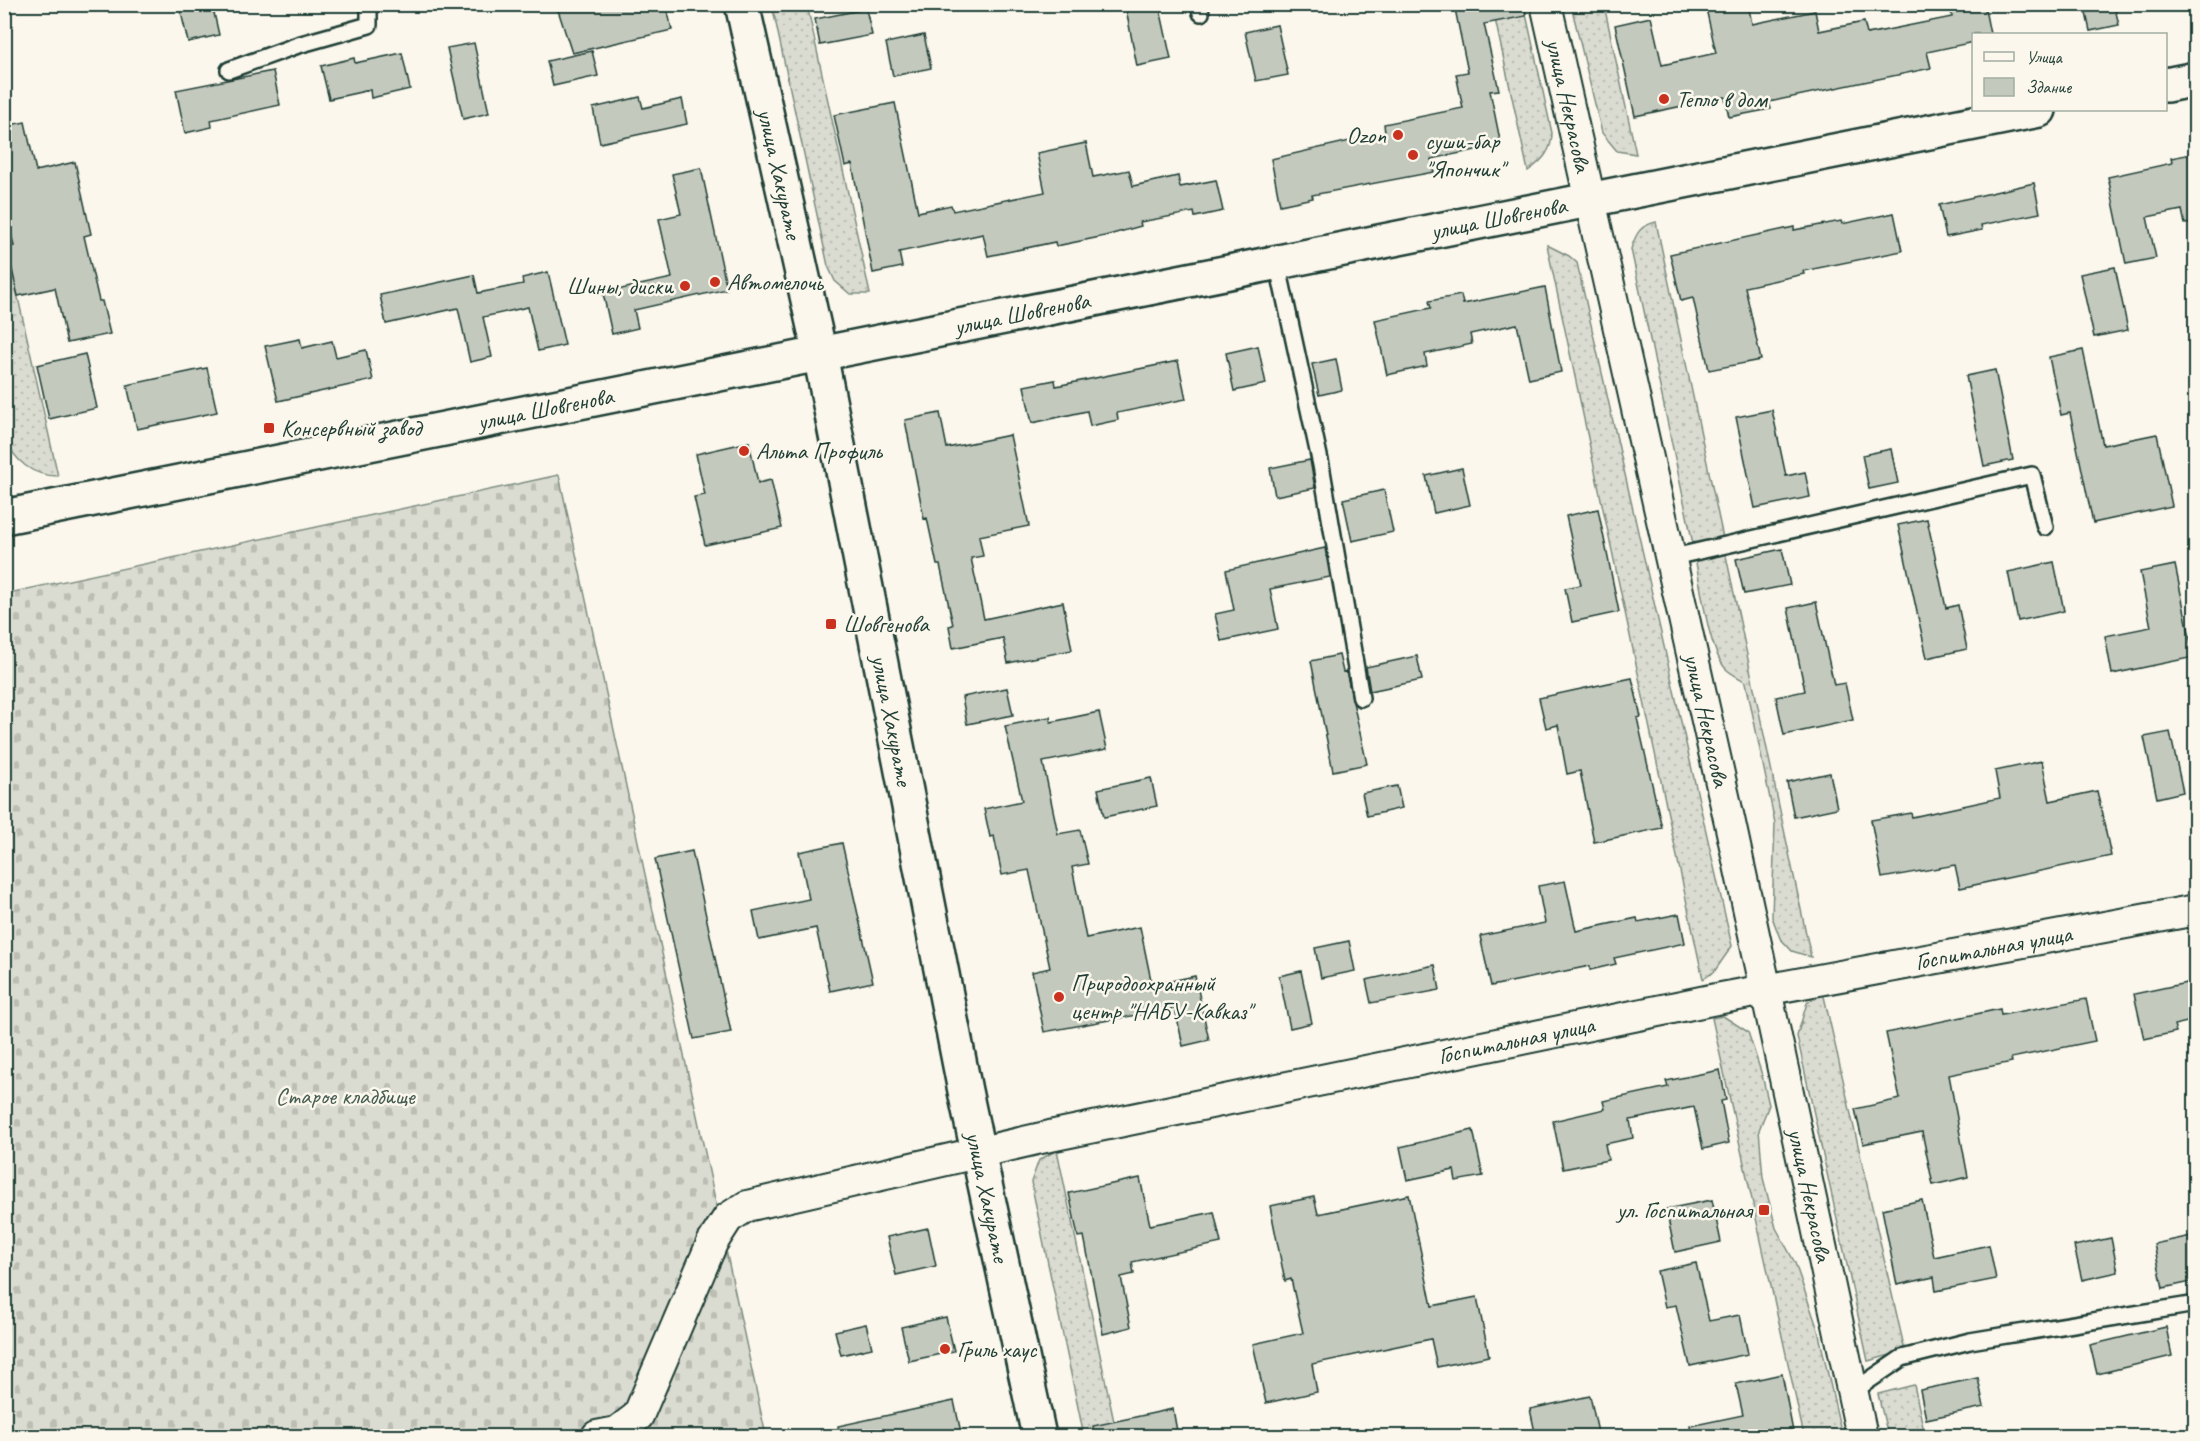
<svg xmlns="http://www.w3.org/2000/svg" width="2200" height="1441" font-family="Caveat,sans-serif">
<style>
.grass{fill:url(#grass-dots);stroke:#7d8c82;stroke-width:1.5}
.cemetery{fill:url(#cemetery-stones);stroke:#7d8c82;stroke-width:1.5}
.building{fill:#c4c9be;stroke:#1f3d34;stroke-width:1.5}
.lines{fill:none;stroke-linecap:round;stroke-linejoin:round}
.lane-casing{stroke:#1f3d34;stroke-width:20}
.street-casing{stroke:#1f3d34;stroke-width:34}
.secondary-casing{stroke:#1f3d34;stroke-width:38}
.primary-casing{stroke:#1f3d34;stroke-width:38}
.lane{stroke:#fbf7ec;stroke-width:15}
.street{stroke:#fbf7ec;stroke-width:30}
.secondary{stroke:#fbf7ec;stroke-width:33}
.primary{stroke:#fbf7ec;stroke-width:33}
.poi-dot{fill:#c8321e;stroke:#fbf7ec;stroke-width:2}
.labels{text-anchor:middle;stroke-width:5;stroke-linejoin:round;paint-order:stroke}
.poi-label{font-size:24px;fill:#1f3d34;stroke:#fbf7ec;text-anchor:start}
.street-label{font-size:24px;fill:#1f3d34;stroke:#fbf7ec}
.park-label{font-size:24px;fill:#455d53;stroke:#fbf7ec}
</style>
<defs>
<pattern id="grass-dots" width="8" height="8" patternUnits="userSpaceOnUse" patternTransform="scale(1.5)"><rect width="8" height="8" fill="#dbdcd1"/><path d="M2 2h.1M6 6h.1" fill="none" stroke="#bcbeb4" stroke-width="1.8" stroke-linecap="round"/></pattern>
<pattern id="cemetery-stones" width="16" height="16" patternUnits="userSpaceOnUse" patternTransform="scale(1.5)"><rect width="16" height="16" fill="#dbdcd1"/><path d="M2 7V4a2 2 0 0 1 4 0v3zM10 15v-3a2 2 0 0 1 4 0v3z" fill="#bcbeb4"/></pattern>
</defs>
<rect width="100%" height="100%" fill="#fbf7ec"/>
<filter id="ink" filterUnits="userSpaceOnUse"><feTurbulence type="fractalNoise" baseFrequency=".0167" numOctaves="2"/><feDisplacementMap in="SourceGraphic" scale="12" xChannelSelector="R" yChannelSelector="G"/><feConvolveMatrix kernelMatrix="1 2 1 2 8 2 1 2 1" color-interpolation-filters="sRGB"/></filter>
<g filter="url(#ink)">
<path class="grass" d="M772 5H807L870 294H850L835 281 828 266Z
M1492 5H1524L1552 133C1552 151 1542 161 1528 171Z
M1571 5H1604L1636 154 1617 151 1602 133Z
M1656 222 1723 538 1693 544 1631 249C1636 234 1639 226 1656 222Z
M4 235 58 476C32 476 14 461 5 437Z
M1547 245 1569 256 1577 263 1732 946 1714 972 1703 979Z
M1725 551 1811 957 1792 951 1780 938 1772 917 1775 823 1746 682C1740 678 1731 674 1726 669 1708 650 1701 585 1695 558Z
M1823 992 1905 1351 1868 1361 1797 1036 1807 1003Z
M1723 1016 1748 1032 1762 1075 1769 1105 1759 1130 1763 1178 1776 1228 1795 1263 1818 1330 1842 1436H1804L1712 1018Z
M1057 1150 1117 1436H1084L1031 1182 1039 1160Z
M1914 1385 1925 1436H1888L1878 1394Z"/>
<path class="cemetery" d="M559 475 766 1436H5L4 594Z"/>
<path class="building" d="M179 4H212L219 35 188 42Z
M556 4H666L672 30 572 53Z
M1125 4H1159L1171 59 1137 66Z
M1454 4H1525L1526 16 1484 24 1499 90 1490 91 1501 145 1431 159 1434 172 1312 195 1313 198 1280 205 1271 159 1385 133 1384 124 1463 108 1456 74 1468 72Z
M1705 4H1748L1752 24 1815 11 1819 31 1864 22 1867 34 1952 17 1950 4H1984L1990 34H1974V42L1927 52 1931 68 1769 102 1771 109 1729 117 1725 97 1635 116 1615 25 1651 17 1662 65 1716 53Z
M2084 4H2114L2119 25 2090 31Z
M866 9 872 35 820 45 815 19Z
M1277 25 1288 75 1256 81 1245 32Z
M924 35 931 68 893 76 886 43Z
M474 43 489 113 463 119 447 48Z
M592 51 598 76 553 86 547 61Z
M402 53 410 89 371 98 370 90 329 99 321 66 354 58 355 63Z
M273 71 280 105 211 120 212 127 185 133 176 90Z
M640 97 643 108 682 99 687 124 600 143 593 108Z
M895 103 918 212 951 205 953 211 1045 192 1037 153 1086 143 1093 177 1129 170 1133 186 1178 176 1180 187 1216 180 1223 211 1195 217 1194 212 1140 222 1141 226 1105 236 1056 246 1055 242 988 256 983 234 899 252 902 267 873 273 852 164 845 166 834 115Z
M25 122 36 171 75 162 91 234 84 236 99 301H102L110 334 67 343 55 288 18 296 7 247 14 246 4 202V126Z
M2196 153V223L2185 224 2182 210 2147 217 2156 258 2126 264 2108 177 2172 163 2171 158Z
M701 168 727 289 634 310 638 328 612 334 603 293 672 278 659 219 681 214 672 174Z
M2034 183 2040 213 1981 225 1982 230 1946 237 1939 205Z
M1894 213 1902 251 1803 271 1804 274 1745 287 1761 360 1709 370 1693 298 1681 301 1670 254 1794 227V230L1841 221 1842 224Z
M2115 267 2128 330 2094 337 2080 274Z
M548 272 565 345 538 351 528 307 483 317 492 357 470 362 458 308 386 324 380 295 474 275 478 293 523 284 522 278Z
M1545 287 1561 372 1529 379 1517 324 1470 334 1472 344 1425 354 1427 366 1387 375 1375 320 1431 308 1429 301 1461 295 1463 304Z
M300 339 302 348 332 341 336 357 366 350 373 380 278 401 265 346Z
M1258 346 1266 384 1234 391 1226 353Z
M2083 350 2103 445 2157 434 2172 506 2093 523 2070 413 2061 415 2049 357Z
M85 354 97 408 49 419 37 365Z
M1336 359 1342 390 1319 395 1312 364Z
M1178 361 1186 399 1117 413 1118 420 1090 426 1087 411 1032 423 1024 386 1055 380 1056 386Z
M207 368 217 412 137 429 127 385Z
M1995 370 2013 460 1984 466 1966 376Z
M1772 410 1786 476 1805 472 1810 497 1755 508 1736 417Z
M940 413 947 448 1010 435 1029 526 979 536 983 556 971 558 984 619 1063 602 1072 650 1008 663 1003 638 953 648 949 626 953 625 940 565H937L927 518 924 519 905 420Z
M749 442 758 483 771 480 782 528 705 545 694 497 705 495 696 454Z
M1891 449 1898 483 1869 489 1862 455Z
M1310 460 1315 488 1275 496 1270 468Z
M1462 468 1470 505 1434 513 1426 476Z
M1384 490 1393 532 1352 541 1343 499Z
M1598 509 1619 612 1572 622 1565 588 1581 585 1566 516Z
M1927 519 1946 608 1958 605 1967 649 1927 658 1898 525Z
M1325 548 1330 577 1270 589 1278 629 1221 641 1215 614 1234 610 1226 570Z
M1782 549 1790 585 1744 594 1736 559Z
M2054 562 2064 611 2018 621 2008 572Z
M2175 565 2194 657 2112 674 2105 636 2151 627 2140 572Z
M1816 602 1834 685 1845 683 1853 720 1784 735 1776 697 1805 691 1788 608Z
M1339 655 1343 672 1346 671 1367 764 1333 771 1311 661Z
M1417 656 1422 680 1370 691 1366 667Z
M1632 678 1641 717 1637 718 1662 828 1594 842 1580 771 1567 774 1558 725 1546 728 1539 698Z
M1007 688 1013 715 967 724 962 697Z
M1099 712 1107 749 1043 762 1058 834 1080 830 1088 864 1072 867 1086 938 1140 927 1152 985 1195 976 1209 1040 1183 1046 1175 1008 1044 1032 1032 972 1050 968 1029 870 1002 875 994 836 990 837 984 809 1022 801 1005 726 1050 717 1051 722Z
M2170 732 2183 792 2157 798 2144 737Z
M2042 761 2050 801 2097 791 2111 856 1960 888 1955 865 1882 878 1871 820 1911 813 1912 817 2000 798 1995 771Z
M1830 773 1837 808 1794 817 1787 782Z
M1151 778 1157 806 1104 817 1098 789Z
M1397 786 1402 808 1367 816 1362 793Z
M842 843 873 982 830 991 816 928 759 940 753 911 809 899 799 852Z
M692 851 731 1032 694 1039 655 859Z
M1565 881 1576 931 1637 918 1638 922 1679 914 1685 943 1614 958 1616 964 1590 970V966L1491 986 1480 936 1545 923 1538 886Z
M1349 941 1355 971 1321 978 1315 948Z
M1435 965 1440 990 1371 1003 1366 980Z
M1301 971 1312 1023 1290 1028 1279 976Z
M2196 981V1020L2174 1025 2176 1032 2144 1039 2134 994Z
M2086 999 2095 1041 2011 1058 2012 1062 1949 1075 1968 1177 1933 1185 1922 1132 1863 1144 1855 1109 1900 1099 1886 1033 2000 1009 2001 1015Z
M1720 1070 1726 1100 1721 1101 1729 1143 1703 1149 1694 1107 1630 1120 1633 1138 1605 1144 1608 1160 1563 1169 1553 1121 1605 1109 1603 1101 1668 1087 1666 1081Z
M1473 1130 1483 1176 1456 1181 1454 1170 1407 1180 1400 1147Z
M1140 1178 1150 1225 1214 1212 1221 1243 1132 1262 1134 1274 1121 1277 1131 1327 1103 1334 1084 1236 1078 1237 1069 1193Z
M1409 1195 1432 1306 1477 1297 1489 1356 1437 1367 1431 1339 1312 1364 1317 1392 1266 1403 1253 1344 1303 1333 1291 1279 1285 1281 1270 1206 1314 1197 1318 1214Z
M1712 1200 1721 1242 1675 1252 1666 1209Z
M1922 1200 1934 1257 1989 1245 1996 1279 1936 1291 1934 1277 1897 1285 1882 1209Z
M928 1228 936 1266 896 1275 887 1237Z
M2196 1235V1281L2163 1288 2154 1244Z
M2111 1238 2118 1272 2082 1280 2074 1246Z
M1696 1263 1709 1321 1740 1315 1748 1354 1690 1366 1676 1305 1665 1307 1657 1271Z
M946 1317 954 1351 909 1361 901 1327Z
M866 1324 872 1348 841 1355 835 1331Z
M2166 1327 2172 1356 2097 1374 2090 1345Z
M1782 1374 1794 1437H1691L1690 1426 1743 1415 1736 1384Z
M1978 1378 1984 1407 1926 1419 1920 1390Z
M1590 1396 1599 1437H1536L1530 1409Z
M954 1401 962 1437H839L838 1426Z
M1173 1409 1178 1437H1094L1093 1426Z"/>
<g class="lines">
<g class="lane-casing">
<path id="lane" d="M1199 4 1201 13
M229 70 298 45 369 25V4
M1277 262 1321 465 1361 698
M1669 558 2032 475 2045 527
M1852 1392 1902 1358 1970 1341 2196 1304"/>
</g>
<g class="street-casing">
<g id="street">
<path id="s1" d="M1546 4 1730 823 1862 1436"/>
<path id="s2" d="M597 1436 617 1432 638 1416 712 1243 728 1218 747 1206 1050 1136 1711 1000 2196 910"/>
</g>
</g>
<g class="secondary-casing">
<g id="secondary">
<path d="M2166 85 2196 79"/>
<path id="s3" d="M4 517 2039 110"/>
</g>
</g>
<g class="primary-casing">
<g id="primary">
<path id="s4" d="M742 4 820 354 965 1091 1039 1436"/>
</g>
</g>
<use href="#lane" class="lane"/>
<use href="#street" class="street"/>
<use href="#secondary" class="secondary"/>
<use href="#primary" class="primary"/>
</g>
</g>
<g class="poi-dot">
<circle cx="1664" cy="99" r="6"/>
<circle cx="1398" cy="135" r="6"/>
<circle cx="1413" cy="155" r="6"/>
<circle cx="715" cy="282" r="6"/>
<circle cx="685" cy="286" r="6"/>
<rect x="263" y="422" width="12" height="12" rx="3"/>
<circle cx="744" cy="451" r="6"/>
<rect x="825" y="618" width="12" height="12" rx="3"/>
<circle cx="1059" cy="997" r="6"/>
<rect x="1758" y="1204" width="12" height="12" rx="3"/>
<circle cx="945" cy="1349" r="6"/>
</g>
<g class="labels">
<g class="poi-label">
<text x="1676" y="107">Тепло в дом</text>
<text x="1386" y="143" text-anchor="end">Ozon</text>
<text x="1425" y="149">суши-бар<tspan x="1425" dy="28">"Япончик"</tspan></text>
<text x="727" y="290">Автомелочь</text>
<text x="673" y="294" text-anchor="end">Шины, диски</text>
<text x="281" y="436">Консервный завод</text>
<text x="756" y="459">Альта Профиль</text>
<text x="843" y="632">Шовгенова</text>
<text x="1071" y="991">Природоохранный<tspan x="1071" dy="28">центр "НАБУ-Кавказ"</tspan></text>
<text x="1752" y="1218" text-anchor="end">ул. Госпитальная</text>
<text x="957" y="1357">Гриль хаус</text>
</g>
<g class="street-label">
<text dy="8" stroke="none"><textPath href="#s1" startOffset="104">улица Некрасова</textPath></text>
<text dy="8" stroke="none"><textPath href="#s4" startOffset="174">улица Хакурате</textPath></text>
<text dy="8" stroke="none"><textPath href="#s3" startOffset="1524">улица Шовгенова</textPath></text>
<text dy="8" stroke="none"><textPath href="#s3" startOffset="1038">улица Шовгенова</textPath></text>
<text dy="8" stroke="none"><textPath href="#s3" startOffset="552">улица Шовгенова</textPath></text>
<text dy="8" stroke="none"><textPath href="#s4" startOffset="732">улица Хакурате</textPath></text>
<text dy="8" stroke="none"><textPath href="#s1" startOffset="734">улица Некрасова</textPath></text>
<text dy="8" stroke="none"><textPath href="#s2" startOffset="1560">Госпитальная улица</textPath></text>
<text dy="8" stroke="none"><textPath href="#s2" startOffset="1074">Госпитальная улица</textPath></text>
<text dy="8" stroke="none"><textPath href="#s1" startOffset="1220">улица Некрасова</textPath></text>
<text dy="8" stroke="none"><textPath href="#s4" startOffset="1218">улица Хакурате</textPath></text>
</g>
<g class="park-label">
<text x="345" y="1104">Старое кладбище</text>
</g>
</g>
<rect width="2200" height="1441" fill="none" stroke="#fbf7ec" stroke-width="24"/>
<rect x="12" y="12" width="2176" height="1417" fill="none" stroke="#1f3d34" stroke-width="2" filter="url(#ink)"/>
<rect x="1972" y="33" width="195" height="78" fill="#fbf7ec" stroke="#a3ada2" stroke-width="1.5"/>
<rect x="1984" y="52" width="30" height="9" fill="#fbf7ec" stroke="#a3ada2" stroke-width="1.5"/>
<text x="2026" y="63" font-size="18" fill="#1f3d34">Улица</text>
<rect x="1984" y="78" width="30" height="18" fill="#c4c9be" stroke="#a3ada2" stroke-width="1.5"/>
<text x="2026" y="93" font-size="18" fill="#1f3d34">Здание</text>
</svg>
